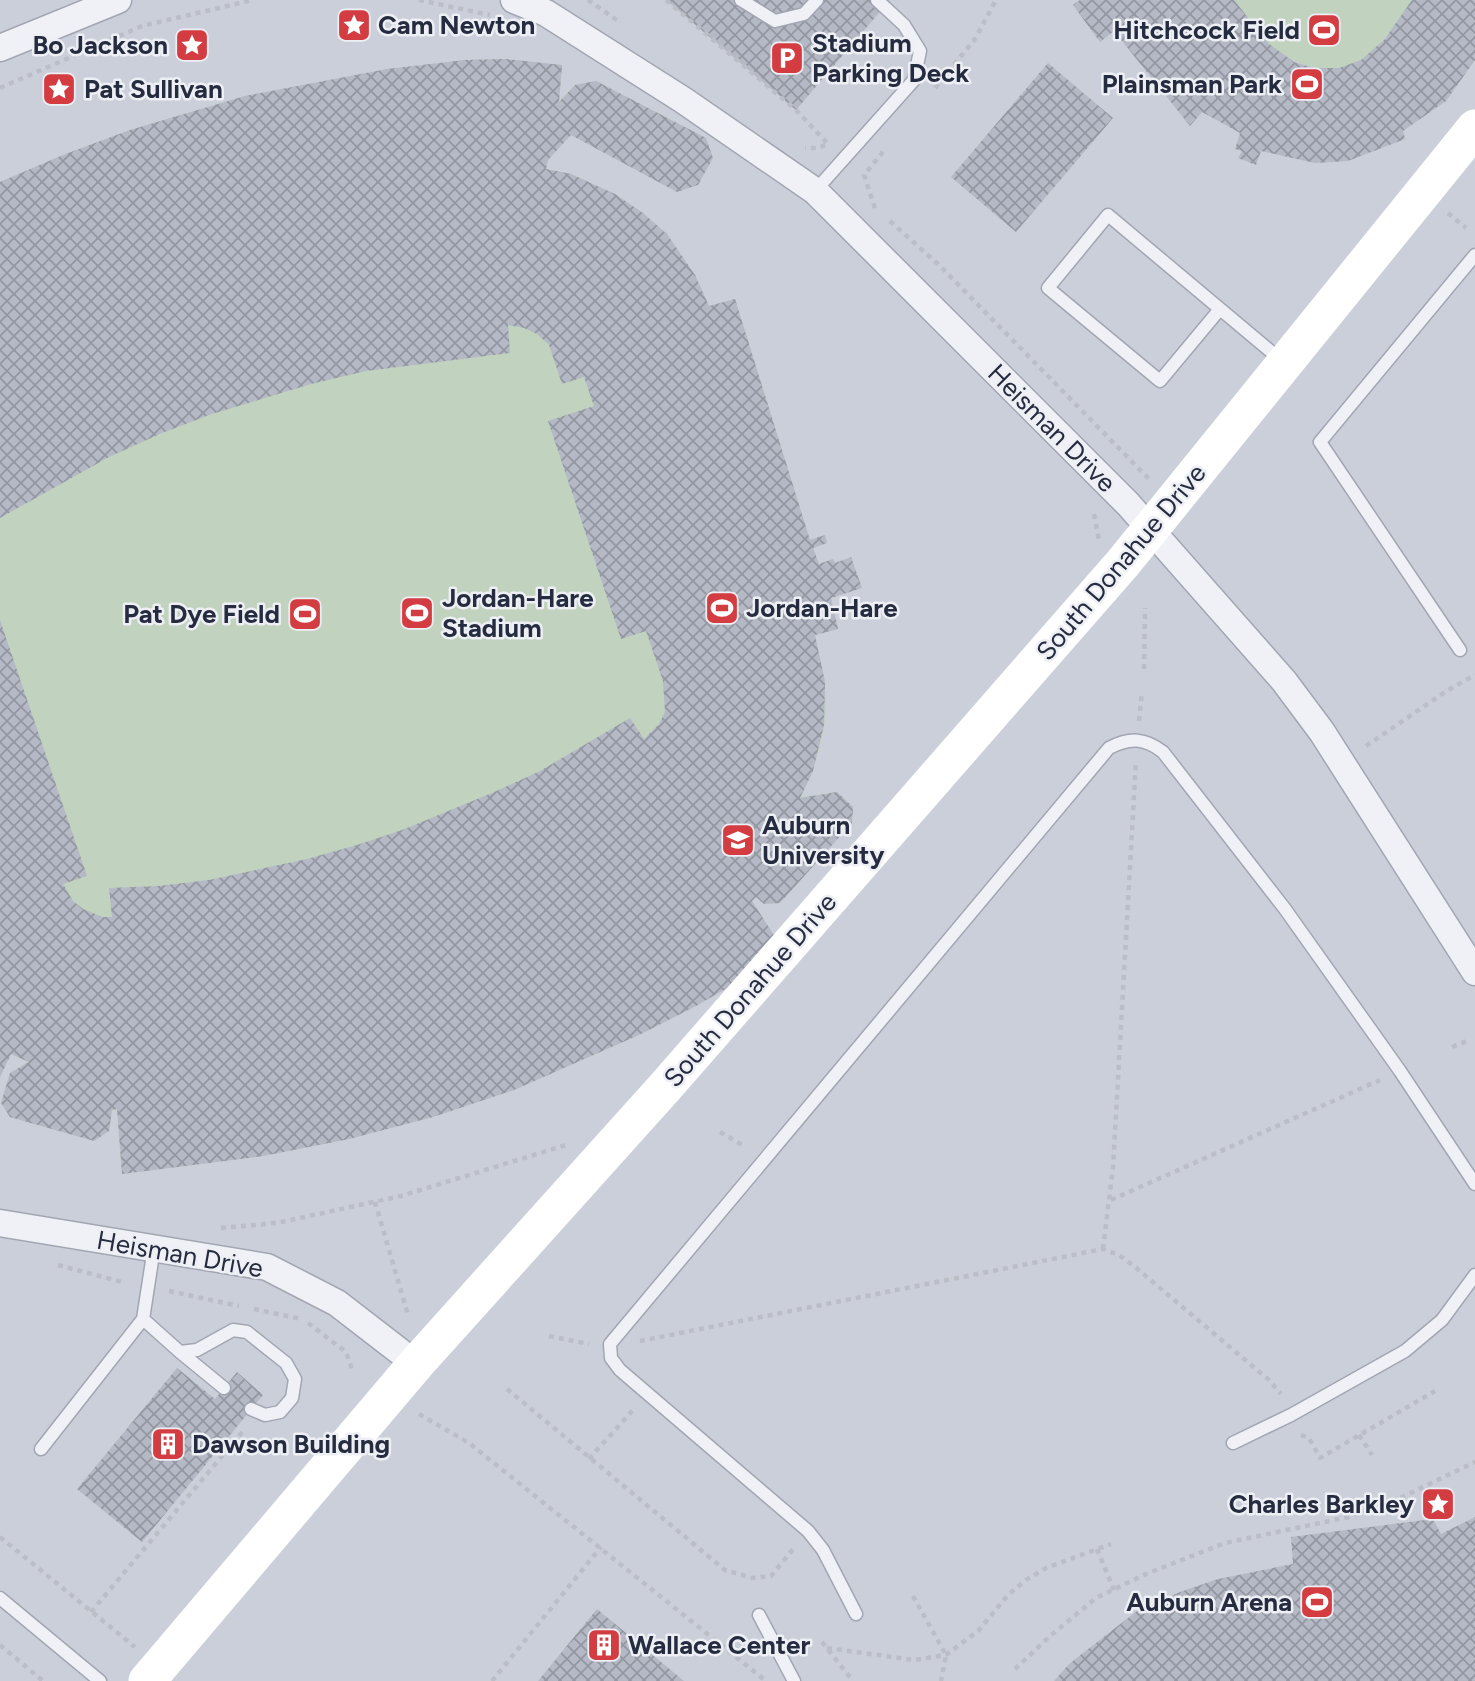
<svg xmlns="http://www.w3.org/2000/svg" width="1475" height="1681" font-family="Figtree,sans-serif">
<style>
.built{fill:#cbcfda}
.pitch{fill:#c1d2be}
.building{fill:url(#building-cross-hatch)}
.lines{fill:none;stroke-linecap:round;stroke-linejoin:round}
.lane-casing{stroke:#a2a6b2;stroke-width:15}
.street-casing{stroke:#a2a6b2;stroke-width:29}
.path{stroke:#bbbec6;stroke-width:4.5;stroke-dasharray:5 5;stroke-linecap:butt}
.lane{stroke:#f0f1f6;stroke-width:12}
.street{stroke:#f0f1f6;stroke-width:26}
.secondary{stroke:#fff;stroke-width:37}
.labels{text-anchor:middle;stroke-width:5;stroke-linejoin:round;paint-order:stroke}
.poi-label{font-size:26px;font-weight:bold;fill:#262c3f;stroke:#edeff5;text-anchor:start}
.street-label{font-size:26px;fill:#262c3f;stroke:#edeff5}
</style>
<defs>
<pattern id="building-cross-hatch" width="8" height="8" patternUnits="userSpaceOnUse" patternTransform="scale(1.75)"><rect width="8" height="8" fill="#b4b9c5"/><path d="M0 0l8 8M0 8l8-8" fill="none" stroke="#9297a1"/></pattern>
</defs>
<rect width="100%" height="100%" fill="#dde0e8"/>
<path class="built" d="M0 0H1475V1681H0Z"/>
<path class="pitch" d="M1234 0H1412C1398 21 1384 43 1363 59 1334 80 1291 65 1268 43 1255 31 1245 14 1234 0Z
M505 59 562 65 559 101 575 85 596 81 706 138 571 135 548 159 546 169 571 174 615 194 643 213 709 306 735 299 810 540 825 535 827 543 813 548 819 564 833 559 835 563 851 557 862 588 831 598 838 629 815 635C818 650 822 664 824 679 831 719 818 762 801 797L837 792 853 807 852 823 780 903 764 904 756 897 752 901 696 1006 641 1034 514 1090 433 1117 349 1139 263 1156 122 1174 117 1110 112 1111 109 1131 94 1141 10 1117 1 1103 10 1073 28 1062 11 1054 0 1077V182L63 155 130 130 245 96 465 60Z"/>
<path class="building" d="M666 0H890L796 110Z
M1080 0H1234L1268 43 1294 62 1314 68H1339L1361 60 1384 40 1412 0H1475V60L1446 101 1403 131 1405 139 1348 161 1315 163 1261 151 1256 165 1238 158 1242 151 1235 149 1240 133 1202 112 1190 126 1114 31 1100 42 1073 5Z
M505 59 562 65 559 102 575 85 596 81 706 138 713 158 698 185 677 192 571 135 548 160 546 169 571 174 615 194 643 213 667 234 695 275 709 306 735 299 810 540 825 535 827 543 813 548 819 564 833 559 835 563 851 557 862 588 831 598 838 629 815 635 825 682 824 725 813 771 800 798 837 792 853 807 852 823 780 903 764 904 756 897 752 901 786 954 696 1006 641 1034 514 1090 433 1117 349 1139 263 1156 122 1174 117 1109 112 1110 109 1131 94 1141 10 1117 1 1103 10 1073 29 1062 11 1054 0 1077V620L87 876 63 884 73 901 83 909 103 917H112L109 888 158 886 209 880 307 859 357 845 402 830 492 793 540 771 630 718 644 739 659 724 665 712 663 681 646 631 621 639 548 421 594 406 584 377 562 384 549 345 537 334 524 328 508 325 510 353 366 371 311 384 212 414 162 433 109 457 0 518V182L63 155 130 130 245 96 387 69 465 60Z
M1048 63 1113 118 1016 232 951 177Z
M177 1368 215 1399 237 1372 263 1395 142 1542 77 1489Z
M1475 1517V1681H1054L1069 1664 1137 1611 1180 1592 1218 1579 1293 1564 1291 1537 1433 1519 1441 1534Z
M597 1609 684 1681H538Z"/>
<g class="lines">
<g class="lane-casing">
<path id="lane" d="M741 0 775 21 804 14 817 0
M815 191 914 80 920 51 904 25 877 0
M1220 309 1160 381 1048 288 1108 215C1166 264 1224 312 1281 360
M1460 650 1320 442 1475 255
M143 1319 180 1352 197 1350 233 1330 247 1332 286 1363 295 1379 292 1398 280 1412 265 1415 251 1409
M180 1352 224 1388
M1233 1443 1291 1415 1405 1351 1442 1320 1475 1275
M41 1449 143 1319 154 1248
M0 1598 100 1681
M856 1614 823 1550 808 1531 620 1370 611 1358 610 1344 1109 748C1130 737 1145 738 1163 752L1285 909 1400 1071 1475 1184
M759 1615 794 1681"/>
</g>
<g class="street-casing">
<path id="street" d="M514 0 546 13 683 100 815 191 1128 504 1284 681 1322 732 1475 972
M0 48 118 0
M0 1223 267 1267 337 1303 416 1364"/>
</g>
<path class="path" d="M419 0 490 15
M588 0 621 23
M666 0 796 110 828 144 818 148H805
M0 88 142 26 253 0
M935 88 975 39 996 0
M875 208 864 175 883 152
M1448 213 1466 228
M890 221 939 265 1149 479
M1094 514 1099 540
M1144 669 1145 608
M1139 721 1142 691
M1366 746 1448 690 1475 675
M1452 1047 1467 1041
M720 1132 746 1147
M1111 1200 1380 1080
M375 1202 408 1315
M221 1228 277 1223 401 1196 566 1145
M1103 1249 1113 1167 1136 761
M58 1265 122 1282
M169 1291 239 1306
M254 1309 301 1319
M308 1323 346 1352 352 1369
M549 1336 589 1344
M640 1341 1103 1249 1119 1255 1135 1267 1269 1380 1281 1394
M507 1389 725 1570 752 1578 771 1576 794 1548
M419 1414 469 1443 766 1681
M1301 1435 1309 1438 1320 1458 1435 1391
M1359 1435 1372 1455
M589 1459 633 1410
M0 1537 135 1647
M1097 1549 1114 1590
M913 1596 946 1655 941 1681
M91 1612 244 1430
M822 1642 853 1681
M0 1645 43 1681
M827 1648 914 1660 946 1655 978 1631 1009 1594 1026 1580 1046 1568 1111 1544
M1015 1669 1049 1637 1096 1598 1146 1574 1225 1543 1349 1517 1398 1499 1475 1462
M492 1681 601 1547"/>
<use href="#lane" class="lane"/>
<use href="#street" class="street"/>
<path class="secondary" d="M147 1681 416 1364 666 1086 1123 563 1475 128"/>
</g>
<defs>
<g id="sight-square" transform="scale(1.75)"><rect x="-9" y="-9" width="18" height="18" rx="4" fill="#d33c41" stroke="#edeff5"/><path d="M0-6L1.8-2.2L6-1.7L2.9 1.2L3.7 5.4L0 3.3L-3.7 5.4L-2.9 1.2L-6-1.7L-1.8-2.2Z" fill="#fff"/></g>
<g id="stadium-square" transform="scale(1.75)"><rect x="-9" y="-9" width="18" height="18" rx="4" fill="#d33c41" stroke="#edeff5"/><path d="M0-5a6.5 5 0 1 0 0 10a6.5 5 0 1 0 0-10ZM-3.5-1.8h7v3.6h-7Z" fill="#fff"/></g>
<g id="parking-square" transform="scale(1.75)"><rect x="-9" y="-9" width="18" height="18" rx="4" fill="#d33c41" stroke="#edeff5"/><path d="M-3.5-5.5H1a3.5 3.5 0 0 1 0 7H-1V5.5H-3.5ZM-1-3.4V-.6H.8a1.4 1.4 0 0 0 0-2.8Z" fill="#fff"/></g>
<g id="university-square" transform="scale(1.75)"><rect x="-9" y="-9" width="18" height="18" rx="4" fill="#d33c41" stroke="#edeff5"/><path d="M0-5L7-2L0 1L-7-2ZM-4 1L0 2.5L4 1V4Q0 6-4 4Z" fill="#fff"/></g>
<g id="building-square" transform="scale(1.75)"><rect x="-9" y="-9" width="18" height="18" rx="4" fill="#d33c41" stroke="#edeff5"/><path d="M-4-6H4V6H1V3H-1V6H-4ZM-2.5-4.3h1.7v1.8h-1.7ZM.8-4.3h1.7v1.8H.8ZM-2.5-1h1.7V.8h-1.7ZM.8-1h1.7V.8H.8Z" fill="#fff"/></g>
</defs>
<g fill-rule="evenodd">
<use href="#sight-square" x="354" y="25"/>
<use href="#stadium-square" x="1324" y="30"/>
<use href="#sight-square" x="192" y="45"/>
<use href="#parking-square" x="787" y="58"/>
<use href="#stadium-square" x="1307" y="84"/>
<use href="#sight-square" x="59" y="89"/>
<use href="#stadium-square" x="722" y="608"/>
<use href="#stadium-square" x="417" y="613"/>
<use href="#stadium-square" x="305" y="614"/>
<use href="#university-square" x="738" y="840"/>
<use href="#building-square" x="168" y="1444"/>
<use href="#sight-square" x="1438" y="1504"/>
<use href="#stadium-square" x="1317" y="1602"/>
<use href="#building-square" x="604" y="1645"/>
</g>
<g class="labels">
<g class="poi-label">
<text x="378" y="34">Cam Newton</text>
<text x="1300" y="39" text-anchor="end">Hitchcock Field</text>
<text x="812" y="52">Stadium<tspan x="812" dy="30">Parking Deck</tspan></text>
<text x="168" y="54" text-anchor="end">Bo Jackson</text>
<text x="1282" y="93" text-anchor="end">Plainsman Park</text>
<text x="84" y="98">Pat Sullivan</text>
<text x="442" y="607">Jordan-Hare<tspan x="442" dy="30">Stadium</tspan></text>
<text x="746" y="617">Jordan-Hare</text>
<text x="280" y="623" text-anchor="end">Pat Dye Field</text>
<text x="762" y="834">Auburn<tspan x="762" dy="30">University</tspan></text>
<text x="192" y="1453">Dawson Building</text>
<text x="1414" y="1513" text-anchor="end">Charles Barkley</text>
<text x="1292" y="1611" text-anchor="end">Auburn Arena</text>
<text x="628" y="1654">Wallace Center</text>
</g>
<g class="street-label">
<text transform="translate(1052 428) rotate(45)" y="9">Heisman Drive</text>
<text transform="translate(1121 562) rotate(-50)" y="9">South Donahue Drive</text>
<text transform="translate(750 990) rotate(-49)" y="9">South Donahue Drive</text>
<text transform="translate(180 1254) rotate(10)" y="9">Heisman Drive</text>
</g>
</g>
</svg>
